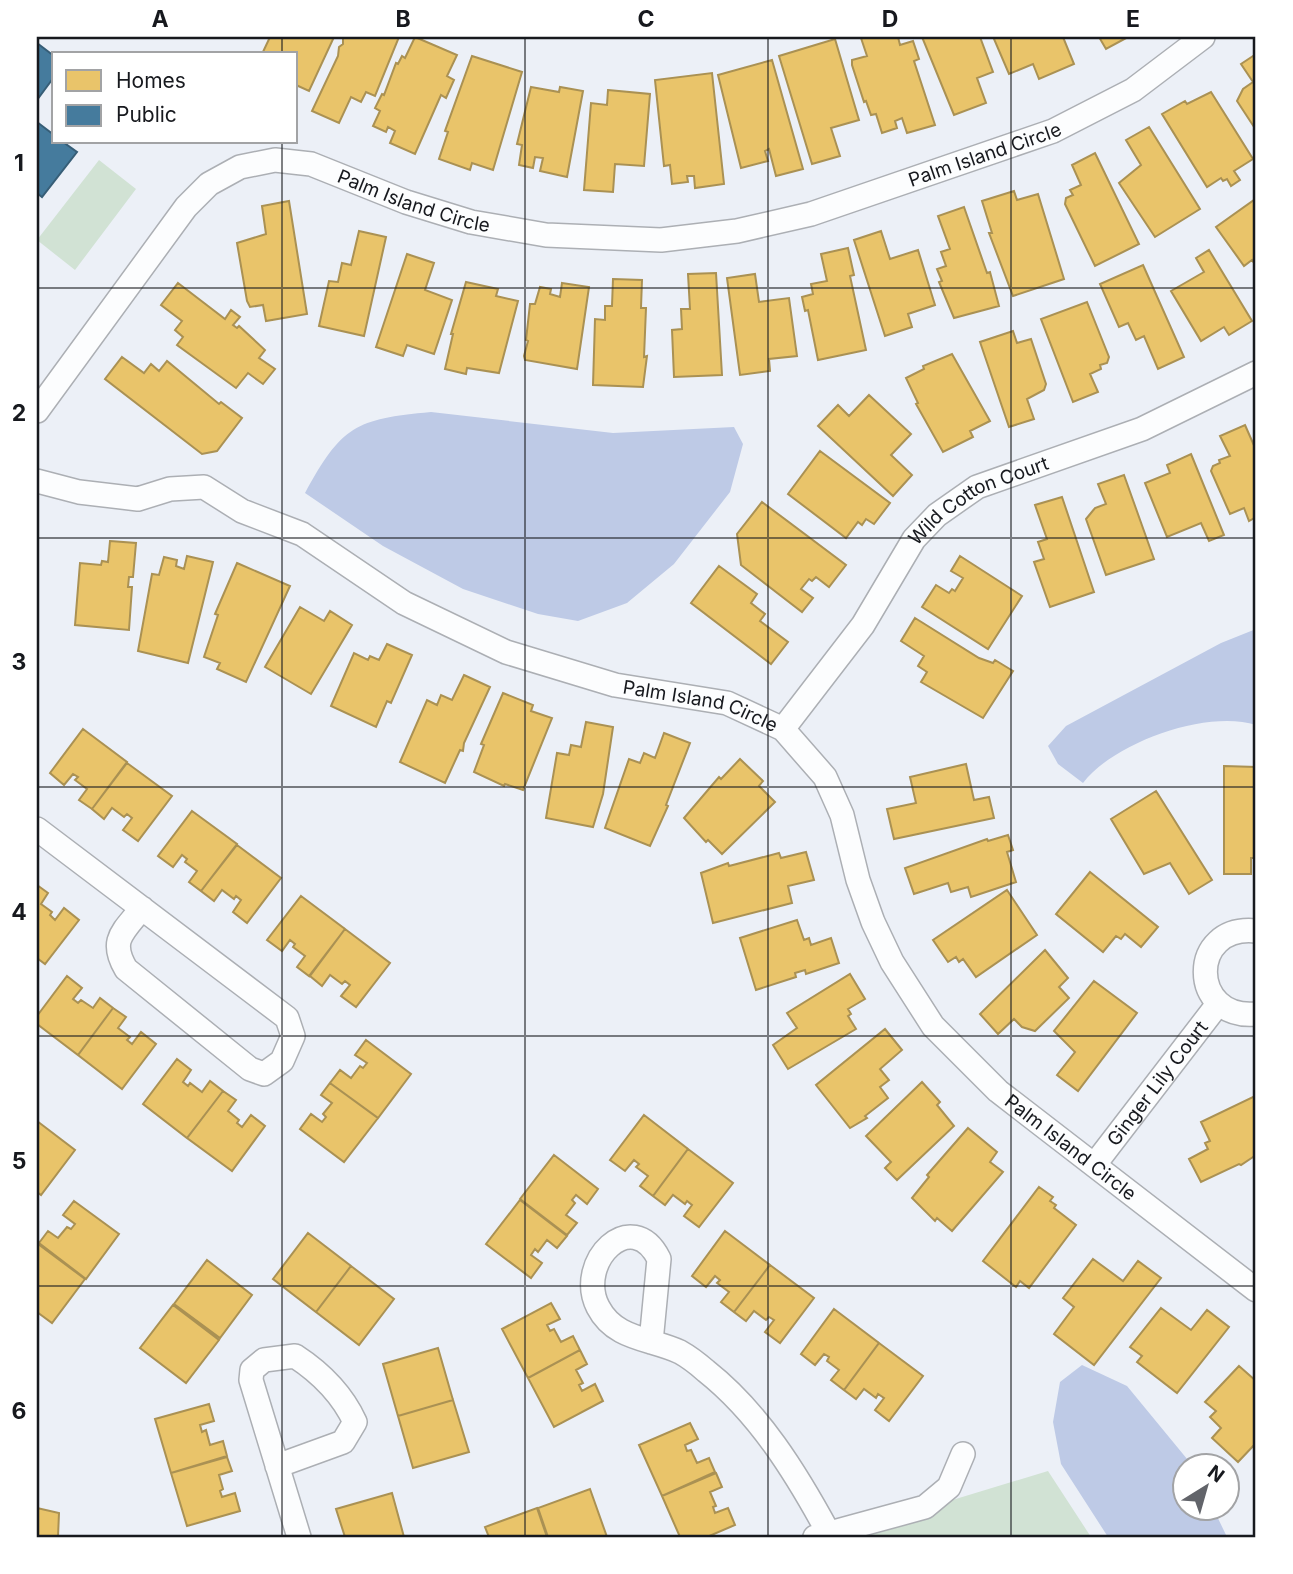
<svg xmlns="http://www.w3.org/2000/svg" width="1293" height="1574" font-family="Inter,sans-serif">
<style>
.green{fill:#d1e2d4}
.water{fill:#becae6}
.homes{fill:#e9c46a;stroke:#aa9153;stroke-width:2}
.public{fill:#457b9d;stroke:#375e77;stroke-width:2}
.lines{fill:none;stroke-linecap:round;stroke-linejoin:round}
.minor-casing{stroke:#acafb4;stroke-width:26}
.minor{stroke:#fcfdfe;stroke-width:23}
.grid{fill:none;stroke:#17191e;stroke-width:2;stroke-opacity:0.55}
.labels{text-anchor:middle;stroke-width:7;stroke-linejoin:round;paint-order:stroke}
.street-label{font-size:19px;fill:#17191e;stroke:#fff}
.neatline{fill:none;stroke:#17191e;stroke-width:2.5}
.grid-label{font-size:23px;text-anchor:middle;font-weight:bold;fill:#17191e}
</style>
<rect width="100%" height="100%" fill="#ecf0f7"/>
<path class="green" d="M99 160 136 189 75 270 37 240Z
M1048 1471 1091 1537H831Z"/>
<path class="water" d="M431 412 613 433 734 427 743 444 730 492 674 564 627 603 578 621 538 614 463 589 383 546 305 493C342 426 355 419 431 412Z
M1256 629V725C1208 709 1114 742 1083 783L1058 764 1048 746 1066 726 1221 643Z
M1082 1365 1127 1386 1192 1465 1184 1466V1508H1213L1227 1537H1108L1061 1464 1053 1422 1060 1382Z"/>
<path class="homes" d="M270 37H334L309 91 296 85V54H262Z
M343 37H399L375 96 366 92 361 102 351 97 339 123 312 111 338 56 339 47 343 44Z
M415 37 457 55 447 76 454 80 446 98 441 95 415 154 390 143 395 131 388 127 386 132 373 126 380 111 375 108 382 94 384 95 396 63 398 64 402 56 405 58Z
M865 37H898L900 45 913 41 919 59 914 61 935 125 907 133 902 118 895 121 897 128 882 133 876 114 871 115 866 101 864 102 852 65V60L867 56 861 38Z
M922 37H980L993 72 977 78 986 103 954 115Z
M996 37H1063L1074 64 1039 79 1033 64 1009 74 994 39Z
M1099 37H1128L1106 49Z
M835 39 859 120 831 128 840 156 812 164 779 56Z
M1256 54V130L1237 101 1243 89 1253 82 1241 64Z
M472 56 522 72 493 170 472 163 470 170 439 159 448 132 445 131Z
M772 60 803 169 776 176 769 149 765 151 768 161 741 168 718 75Z
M712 73 724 184 695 188 694 176H687L688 182 672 184 670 165 664 166 655 80Z
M531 87 559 92 560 87 583 91 567 177 540 171 543 158 535 157 533 168 519 165 522 145 517 144Z
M608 90 650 94 644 166 615 164 613 192 584 190 591 103 607 105Z
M1211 92 1253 159 1234 171 1240 180 1231 186 1227 179 1223 181 1221 178 1207 187 1162 114 1185 101 1187 104Z
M1149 127 1200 209 1155 237 1119 183 1141 165 1126 140Z
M1095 153 1139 244 1095 266 1065 204 1066 198 1073 195 1070 190 1081 185 1072 165Z
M1014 191 1017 200 1038 194 1064 279 1013 296 989 233H992L982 201Z
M1254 200 1256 266 1252 260 1244 266 1216 227Z
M289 201 307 314 266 321 263 305 250 307 247 301 237 243 266 234 262 206Z
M964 207 987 273 990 272 999 306 954 318 939 282 942 281 937 269 946 266 941 252 950 249 938 216Z
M359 231 386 237 364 336 319 326 329 281 338 282 342 263 351 265Z
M881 231 890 259 918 250 935 305 908 314 912 327 885 336 854 240Z
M848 248 854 275 850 276 866 350 818 360 808 310 805 311 802 297 813 294 811 284 827 281 821 254Z
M1209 250 1252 321 1229 335 1224 327 1201 341 1171 291 1204 272 1196 258Z
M407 254 434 263 425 290 452 300 434 354 407 345 403 356 376 347Z
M1143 265 1184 357 1158 369 1144 336 1136 340 1128 323 1119 327 1100 284Z
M716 273 722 375 674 377 672 330 682 329 681 309H690L688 274Z
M755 274 759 302 789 298 797 356 769 359 770 371 740 375 727 278Z
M613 279 642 280 641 308H646L644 357 647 356 643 387 593 385 595 319 605 320V306H612Z
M466 282 498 289 496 296 518 301 499 373 467 368 466 374 445 369 453 334H451Z
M178 283 225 319 231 310 240 317 233 325 237 328 239 326 265 350 259 358 275 369 263 384 248 373 236 388 177 345 183 337 175 330 182 321 161 305Z
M562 283 589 287 577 369 525 360 524 356 528 341 526 340 530 304H535L540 287 551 289 550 294 560 297Z
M1087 302 1109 357 1107 363 1100 365 1101 369 1090 374 1098 392 1073 402 1041 319Z
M1013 331 1017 343 1031 339 1046 384 1044 390 1027 399 1034 419 1009 427 980 342Z
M952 354 990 421 970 431 973 437 943 452 916 404 918 403 906 378 924 369 923 366Z
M122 357 144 373 151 364 159 371 167 361 219 404 221 402 242 418 217 451 202 454 105 379Z
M869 395 911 434 891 455 912 475 893 496 818 426 838 405 849 416Z
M1245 425 1256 450V517L1249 521 1244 508 1230 514 1211 471 1213 466 1220 463 1219 460 1230 456 1220 436Z
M820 451 890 503 874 524 866 519 862 525 858 522 846 538 788 494Z
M1191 454 1224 535 1209 541 1201 523 1167 537 1145 483 1170 473 1167 465Z
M1124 475 1154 559 1106 575 1086 519 1095 508 1106 504 1098 484Z
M1062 497 1094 592 1050 607 1034 562 1044 559 1038 542 1047 539 1035 505Z
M762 502 846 565 829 587 816 577 812 581 809 579 801 589 813 598 802 612 741 565 737 534Z
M110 541 136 543 133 577H129L128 587H132L129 630 75 625 80 563 101 565 102 561 108 562Z
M187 556 213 562 188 663 138 651 152 574 159 575 164 557 177 560 176 566 184 569Z
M960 556 1022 596 988 649 922 607 936 585 949 593 952 589 955 591 963 578 951 571Z
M237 563 290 586 246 682 217 669 220 663 204 657 218 615 215 614Z
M719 566 757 594 751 603 765 614 760 621 788 642 771 664 691 603Z
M300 607 324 621 330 611 352 625 311 694 265 667Z
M915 618 979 658 993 663 995 660 1013 671 983 718 921 682 927 672 918 666 924 656 901 641Z
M387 644 412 655 391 703 387 701 376 727 331 706 354 653 368 660 370 656 379 660Z
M464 675 490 687 464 743 463 751 460 750 445 783 400 762 427 700 437 705 441 695 452 700Z
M503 693 533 705 531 711 552 718 523 790 505 784 504 786 474 772 484 745 481 744Z
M586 722 613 727 603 794 593 827 546 818 557 753 569 755 571 745 581 747Z
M83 729 127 762 92 809 79 800 87 789 75 780 78 777 73 774 64 785 50 773Z
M664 733 690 743 666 805 668 806 650 846 605 828 629 759 640 763 644 753 655 758Z
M740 759 763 781 759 786 775 802 722 854 708 840 706 842 684 818 719 777 721 779Z
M127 763 172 796 138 841 123 830 132 818 127 814 124 817 112 808 104 819 92 809Z
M966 764 974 800 989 797 994 818 894 839 887 809 916 803 910 777Z
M1224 766 1256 767V858H1251V874H1224Z
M1156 791 1212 880 1189 894 1170 863 1144 874 1111 819Z
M192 811 237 844 201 891 189 882 197 871 185 862 187 859 182 855 173 867 158 856Z
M1008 835 1013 850 1007 852 1016 882 971 897 968 887 951 892 948 883 914 894 905 868 987 839 988 841Z
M237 845 281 878 247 923 233 912 241 900 236 896 234 899 222 890 214 901 201 891Z
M806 852 814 880 788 886 792 903 713 923 701 873 728 863 729 866 779 853 781 858Z
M1090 872 1158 927 1141 947 1125 934 1121 939 1116 936 1103 952 1056 914Z
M37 885 48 893 41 904 52 912 50 915 55 920 64 908 79 920 45 964 37 958Z
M1007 890 1037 935 976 977 963 959 959 962 956 957 948 962 933 940Z
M301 896 345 929 309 976 297 967 305 956 293 947 295 944 290 940 282 951 267 940Z
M797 920 804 940 809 938 811 945 831 938 839 963 806 974 805 970 795 973 796 977 756 990 740 938Z
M345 929 390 963 356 1007 341 996 350 985 345 981 342 984 330 975 322 986 310 976Z
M1045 950 1068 978 1059 987 1069 998 1035 1031 1022 1027 1014 1019 998 1034 980 1014Z
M850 974 865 999 848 1009 851 1014 848 1016 856 1029 788 1069 773 1045 797 1028 787 1013Z
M67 976 82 988 73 999 78 1003 81 1000 93 1008 100 998 113 1008 78 1055 37 1024V1016Z
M1094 981 1137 1013 1078 1091 1057 1075 1075 1052 1054 1031Z
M113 1008 126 1017 118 1028 130 1037 127 1040 132 1044 141 1032 156 1044 122 1089 78 1055Z
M885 1029 902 1050 880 1069 889 1080 880 1087 888 1098 865 1116 867 1118 850 1128 816 1085Z
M366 1040 411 1074 378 1118 330 1083 340 1070 351 1078 360 1066 363 1068 367 1063 355 1055Z
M177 1059 191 1070 183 1082 188 1086 190 1083 202 1092 210 1081 223 1091 187 1138 143 1104Z
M922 1082 940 1102 937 1105 954 1126 897 1180 885 1168 891 1162 866 1136Z
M330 1083 378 1118 344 1162 300 1129 311 1114 322 1122 326 1117 323 1114 332 1103 321 1095Z
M223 1091 236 1100 228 1111 239 1120 237 1123 242 1127 251 1115 265 1126 232 1171 187 1138Z
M1255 1096 1256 1155 1241 1165 1239 1164 1201 1182 1189 1159 1208 1149 1205 1143 1210 1141 1201 1122Z
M644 1115 688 1149 653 1196 640 1186 648 1176 636 1167 639 1164 634 1160 625 1171 610 1160Z
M37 1121 75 1150 41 1195 37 1192Z
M968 1128 997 1152 990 1162 1003 1172 952 1231 937 1218 935 1221 912 1198 929 1177 927 1175Z
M688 1149 733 1183 699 1227 684 1216 692 1205 687 1201 685 1204 673 1195 665 1205 653 1196Z
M554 1155 598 1189 587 1204 576 1195 572 1200 575 1203 566 1215 577 1223 567 1235 520 1199Z
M1039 1187 1053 1197 1050 1201 1056 1205 1054 1208 1076 1225 1029 1288 1020 1281 1016 1287 983 1261Z
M520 1200 567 1236 557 1248 547 1240 538 1252 535 1249 531 1255 542 1263 531 1278 486 1244Z
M74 1201 119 1234 86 1279 39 1243 48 1231 58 1238 67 1227 71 1229 75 1224 63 1215Z
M725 1231 770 1265 734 1312 721 1302 729 1292 717 1283 720 1280 715 1276 706 1287 692 1276Z
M308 1233 351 1266 316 1312 273 1279Z
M38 1244 85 1279 52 1323 37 1312Z
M1093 1259 1123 1281 1138 1261 1161 1278 1094 1365 1054 1334 1074 1307 1063 1298Z
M207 1260 252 1295 220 1338 174 1304Z
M770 1265 814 1298 780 1343 765 1332 774 1320 769 1317 766 1320 754 1311 746 1321 734 1312Z
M351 1266 394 1299 359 1345 316 1312Z
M551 1303 560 1319 547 1325 550 1331 554 1329 561 1342 573 1336 580 1350 528 1378 502 1329Z
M173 1305 219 1340 186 1383 140 1348Z
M1161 1308 1191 1330 1207 1310 1229 1327 1177 1393 1137 1362 1142 1356 1130 1347Z
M834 1309 879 1343 844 1390 831 1380 839 1370 827 1361 829 1357 824 1354 815 1365 801 1354Z
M879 1343 923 1376 889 1421 875 1410 884 1398 878 1394 876 1398 864 1389 856 1399 844 1390Z
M438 1348 453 1400 398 1416 383 1364Z
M580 1350 587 1364 576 1370 583 1383 579 1385 582 1391 595 1384 603 1401 554 1427 528 1378Z
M1239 1366 1256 1381V1443L1238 1462 1212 1438 1221 1428 1210 1417 1216 1411 1205 1402Z
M453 1400 469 1452 413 1468 398 1416Z
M209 1404 214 1421 200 1425 202 1432 206 1430 210 1445 223 1441 227 1456 171 1473 155 1419Z
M690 1423 698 1439 685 1445 687 1451 691 1450 697 1463 709 1458 715 1472 662 1496 639 1445Z
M227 1457 232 1471 219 1475 223 1489 220 1491 222 1497 235 1493 240 1511 187 1526 171 1473Z
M716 1473 722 1487 710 1492 716 1506 713 1507 715 1513 728 1508 735 1525 707 1537H680L662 1496Z
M590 1489 607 1537H548L538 1508Z
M392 1493 404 1537H345L336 1509Z
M37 1508 59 1513 58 1537H37Z
M537 1508 547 1537H489L485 1527Z"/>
<path class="public" d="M37 43 54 56V77L37 100Z
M37 122 54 135V142H63L77 152 42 197 37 193Z"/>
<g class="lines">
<g class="minor-casing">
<g id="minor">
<path id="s1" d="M37 411 186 207 209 184 240 167 275 160 311 164 406 202 471 222 546 235 661 240 737 231 811 214 1053 131 1133 90 1203 37"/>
<path id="s2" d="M37 481 79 492 138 499 170 489 204 487 242 511 302 534 404 603 506 652 615 685 727 703 783 729 825 777 842 815 858 880 873 922 892 962 933 1026 998 1091 1256 1290"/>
<path id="s3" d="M783 729 863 625 914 539 937 515 977 487 1142 429 1256 373"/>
<path d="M37 829 287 1018 293 1036 282 1061 264 1074 250 1069 126 969C109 940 123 932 142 908"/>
<path d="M1256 931C1188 924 1189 1020 1256 1014"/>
<path id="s4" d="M1095 1164 1218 1004"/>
<path d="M651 1342 659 1259C632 1205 575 1262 598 1307 615 1340 650 1338 680 1352 689 1357 698 1364 706 1371 759 1413 796 1473 828 1532"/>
<path d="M277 1466 343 1442 355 1422C342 1394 321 1373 295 1356L264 1360 252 1370 251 1380 299 1537"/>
<path d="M815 1537 925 1507 949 1487 963 1454"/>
</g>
</g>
<use href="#minor" class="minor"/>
</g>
<path class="grid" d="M282 37V54M525 37V1537M768 37V1537M1011 37V1537M282 142V1537M37 288H1256M37 538H1256M37 787H1256M37 1036H1256M37 1286H1256"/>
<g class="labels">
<g class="street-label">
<text dy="7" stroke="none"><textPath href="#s1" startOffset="1090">Palm Island Circle</textPath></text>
<text dy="7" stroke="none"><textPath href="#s1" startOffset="502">Palm Island Circle</textPath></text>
<text dy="7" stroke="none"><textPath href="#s3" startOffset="308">Wild Cotton Court</textPath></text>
<text dy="7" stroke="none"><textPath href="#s2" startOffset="718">Palm Island Circle</textPath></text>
<text dy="7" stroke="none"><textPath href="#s4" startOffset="102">Ginger Lily Court</textPath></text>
<text dy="7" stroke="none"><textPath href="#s2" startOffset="1326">Palm Island Circle</textPath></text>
</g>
</g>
<rect width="1293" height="1574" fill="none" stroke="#ffffff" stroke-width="77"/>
<rect x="52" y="52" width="245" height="91" fill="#ffffff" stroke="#a2a3a5" stroke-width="2"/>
<rect x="66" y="70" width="35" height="21" fill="#e9c46a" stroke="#a2a3a5" stroke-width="2"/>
<text x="116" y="88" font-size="21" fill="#17191e">Homes</text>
<rect x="66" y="105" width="35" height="21" fill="#457b9d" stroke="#a2a3a5" stroke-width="2"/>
<text x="116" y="122" font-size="21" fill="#17191e">Public</text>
<g transform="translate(1206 1487) rotate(37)"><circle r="33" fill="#ffffff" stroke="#a2a3a5" stroke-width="2"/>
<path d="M0-5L12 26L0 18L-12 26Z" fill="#62646a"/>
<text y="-10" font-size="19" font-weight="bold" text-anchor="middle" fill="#17191e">N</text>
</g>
<rect x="38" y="38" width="1216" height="1498" class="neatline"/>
<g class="grid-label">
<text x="160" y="27">A</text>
<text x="403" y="27">B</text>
<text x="646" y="27">C</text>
<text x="890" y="27">D</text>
<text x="1133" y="27">E</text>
<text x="19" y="171">1</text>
<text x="19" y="421">2</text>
<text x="19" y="670">3</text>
<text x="19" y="920">4</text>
<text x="19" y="1169">5</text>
<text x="19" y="1419">6</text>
</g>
</svg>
